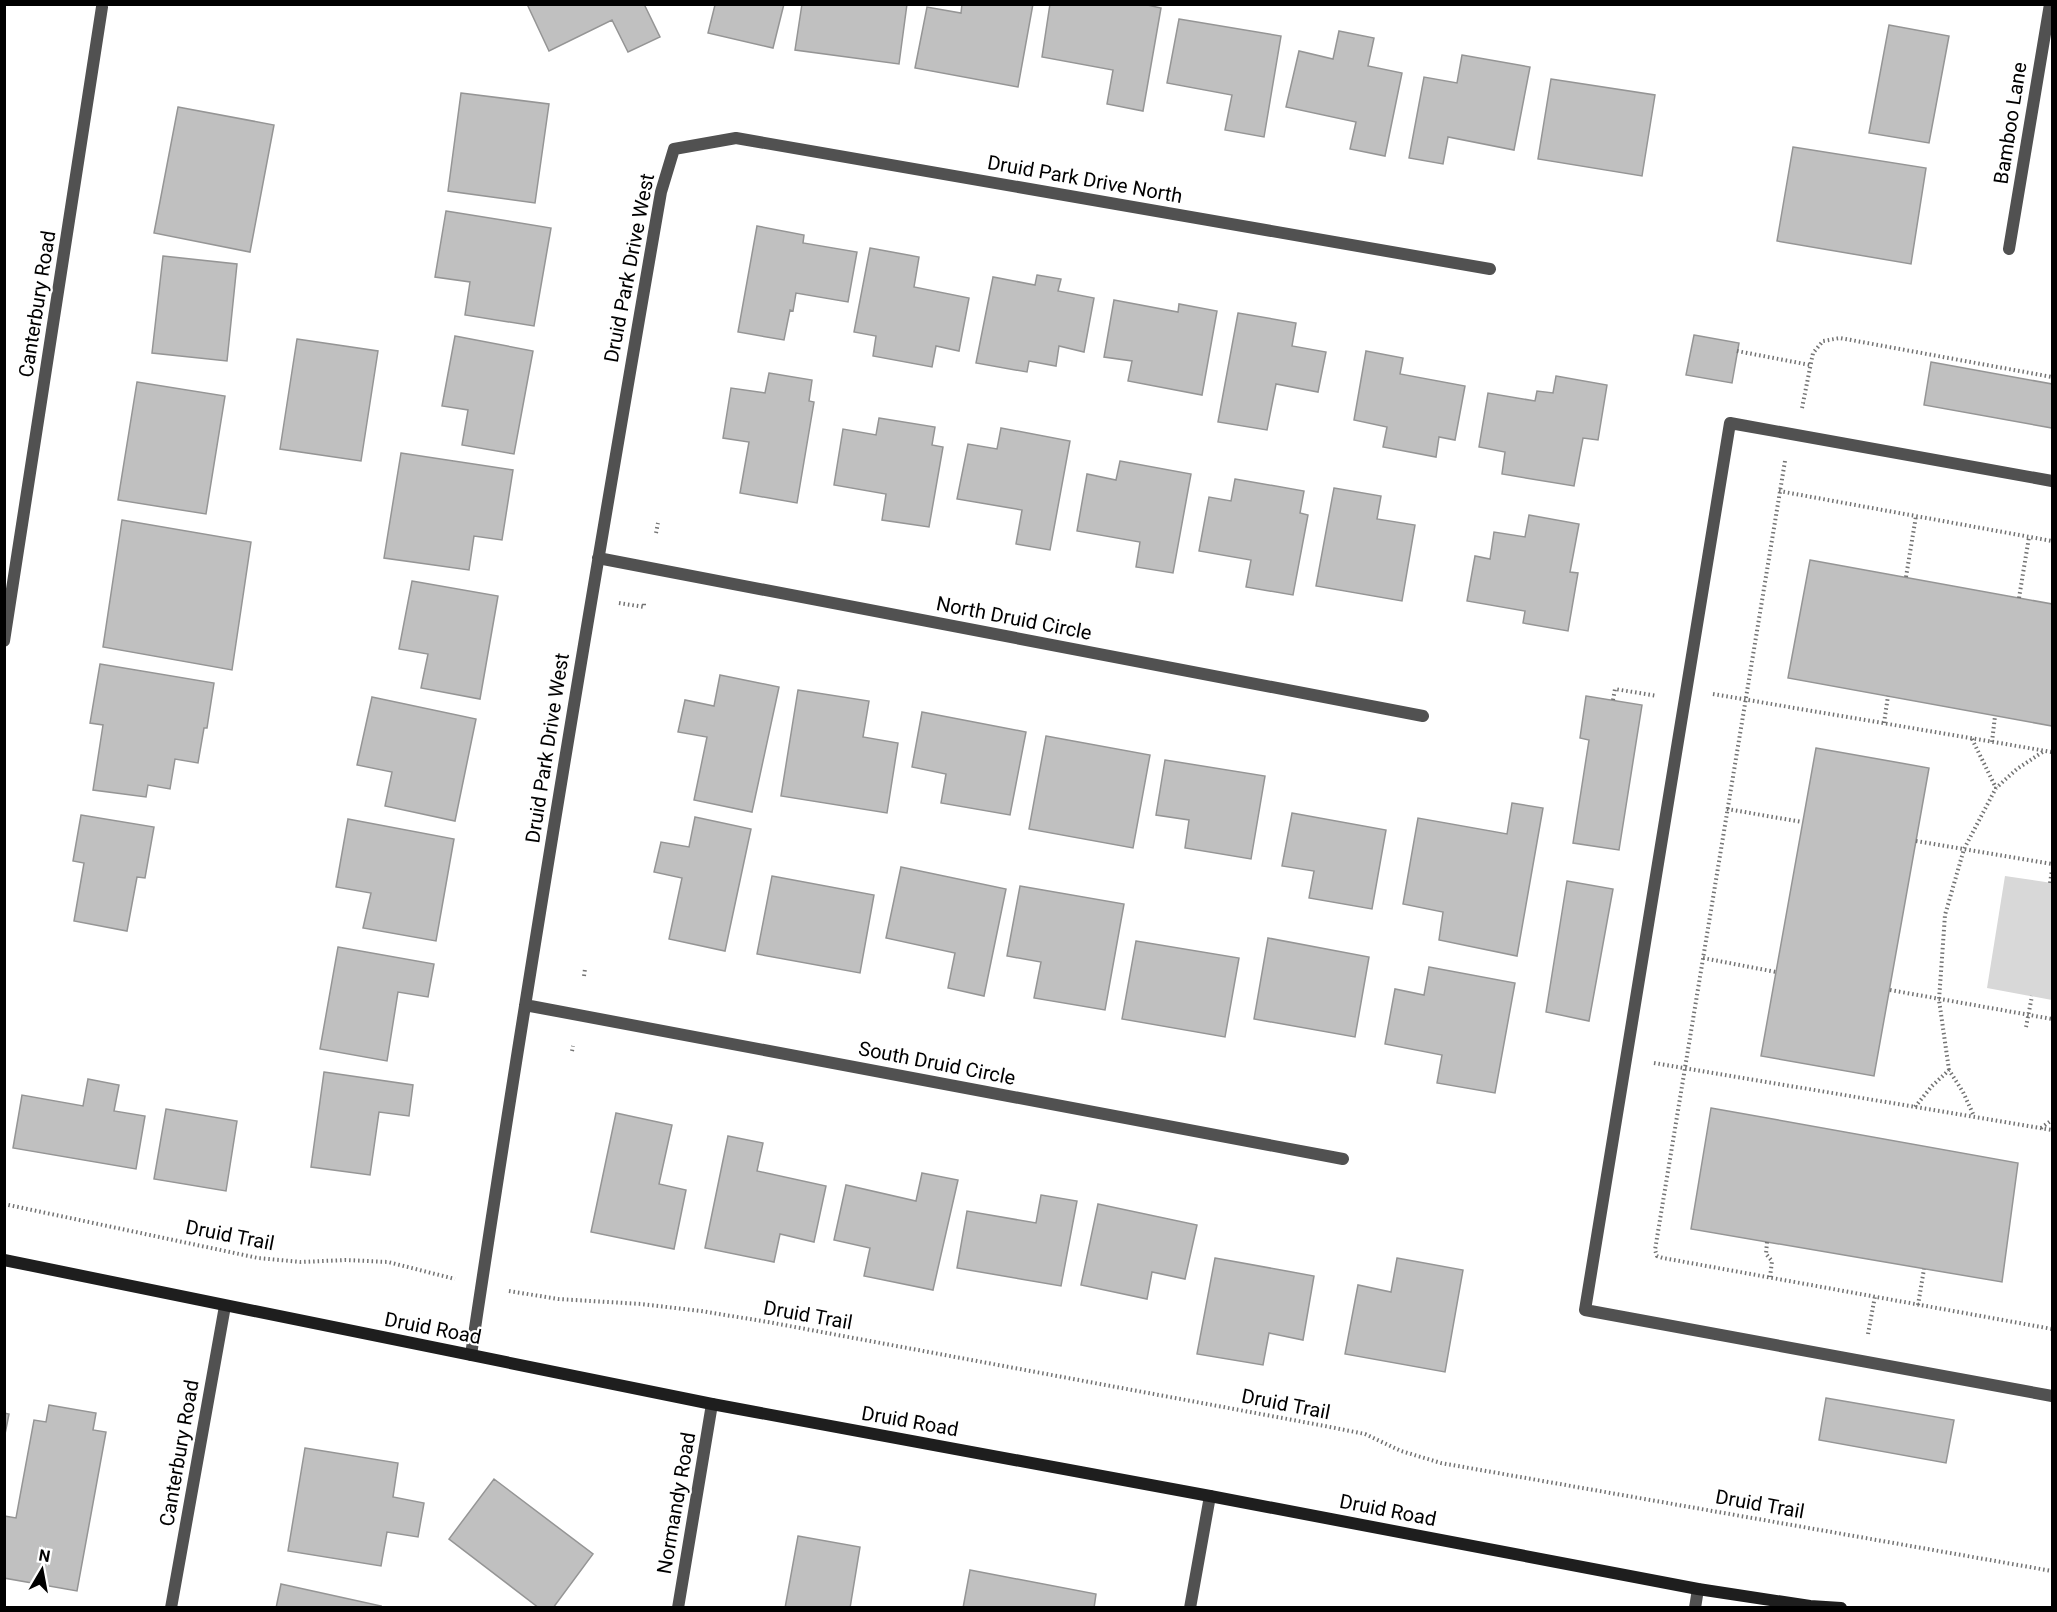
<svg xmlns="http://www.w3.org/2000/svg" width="2057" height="1612" font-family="Roboto,sans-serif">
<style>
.green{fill:#d8d8d8}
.building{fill:#c0c0c0;stroke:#959595;stroke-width:1.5}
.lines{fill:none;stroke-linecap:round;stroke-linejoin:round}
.path{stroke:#737373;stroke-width:4;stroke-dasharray:1.5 3;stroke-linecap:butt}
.street{stroke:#515151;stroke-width:12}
.secondary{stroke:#1e1e1e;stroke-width:12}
.labels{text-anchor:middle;stroke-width:4.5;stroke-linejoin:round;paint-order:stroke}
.street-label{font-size:20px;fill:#000;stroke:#fff}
</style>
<rect width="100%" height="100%" fill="#fff"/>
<path class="green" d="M2005 876 2052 883V1000L1987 988Z"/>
<path class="building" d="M527 4H644L660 37 628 52 612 20 549 51Z
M712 4H784L773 48 708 33 715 5Z
M802 4H907L899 64 795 50Z
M962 4H1033L1018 87 915 68 927 7 961 13Z
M1050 4H1143L1161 8 1143 111 1107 104 1113 70 1042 57Z
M1179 19 1281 36 1264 137 1225 130 1232 95 1167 83Z
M1889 25 1949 36 1929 143 1869 133Z
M1339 31 1374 38 1368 66 1402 73 1385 156 1350 149 1356 122 1286 107 1299 51 1333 59Z
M1462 55 1530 67 1514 150 1448 137 1443 164 1409 158 1424 77 1457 83Z
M1551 79 1655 95 1642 176 1538 159Z
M461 93 549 104 535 203 448 191Z
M178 107 274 125 250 252 154 233Z
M1793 147 1926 168 1911 264 1777 241Z
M446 211 551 228 534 326 465 315 470 282 435 277Z
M757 226 804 235 803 243 857 252 848 302 796 293 793 311 790 310 784 340 738 332Z
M870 248 919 257 914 287 969 298 959 351 936 346 932 367 873 356 876 336 854 332Z
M163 256 237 264 227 361 152 353Z
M1037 275 1061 279 1058 291 1094 298 1084 352 1059 346 1056 366 1029 361 1027 372 976 363 993 277 1035 285Z
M1114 300 1178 312 1179 304 1217 311 1202 395 1128 381 1132 361 1104 357Z
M1238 313 1296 323 1292 346 1326 352 1318 392 1276 384 1267 430 1218 422Z
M1694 335 1739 343 1732 383 1686 375Z
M455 336 533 351 514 454 462 445 468 410 442 406Z
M297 339 378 351 361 461 280 449Z
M1366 351 1403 358 1400 374 1465 386 1455 440 1439 437 1436 457 1383 447 1387 427 1354 420Z
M1931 362 2052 384V428L1924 405Z
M769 373 812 380 809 401 814 402 797 503 740 493 749 442 723 438 731 388 765 393Z
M1556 376 1607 385 1598 440 1583 438 1574 486 1502 474 1505 452 1479 447 1488 393 1535 401 1537 391 1553 393Z
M137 382 225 396 206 514 118 500Z
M879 418 935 427 932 445 943 447 929 527 882 520 886 494 834 485 843 429 876 435Z
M1001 428 1070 441 1050 550 1016 544 1022 510 957 499 968 444 997 449Z
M401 453 513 470 502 540 474 536 469 570 384 558Z
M1120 461 1191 474 1173 573 1136 567 1140 542 1077 531 1087 474 1116 480Z
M1235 479 1304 491 1300 513 1308 515 1293 595 1246 587 1251 560 1199 551 1209 497 1231 501Z
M1334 488 1381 496 1377 519 1415 525 1402 601 1316 586Z
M1529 515 1579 524 1570 572 1578 573 1568 631 1523 623 1525 611 1467 601 1475 556 1490 559 1494 532 1525 537Z
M122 520 251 542 232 670 103 647Z
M1810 560 2052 604V726L1788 678Z
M412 581 498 596 480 699 421 688 428 654 399 649Z
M100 664 214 683 207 728H204L198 763 175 759 170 789 148 785 146 797 93 790 103 725 90 723Z
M720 675 779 687 752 812 694 800 707 737 678 732 685 700 714 706Z
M798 690 869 701 863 737 898 743 887 813 781 796Z
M1586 696 1642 705 1619 850 1573 843 1589 740 1580 738Z
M372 697 476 719 455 821 385 806 392 772 357 765Z
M922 712 1026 732 1010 815 941 803 946 774 912 767Z
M1046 736 1150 755 1133 848 1029 829Z
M1816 748 1929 768 1874 1076 1761 1056Z
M1165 760 1265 776 1251 859 1185 848 1189 820 1156 815Z
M1512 803 1543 808 1517 956 1439 940 1443 912 1403 904 1418 818 1507 834Z
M1292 813 1386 830 1372 909 1309 898 1314 871 1282 866Z
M81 815 154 827 145 878 137 877 127 931 74 921 84 863 73 861Z
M695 817 751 829 725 951 669 939 682 878 654 872 661 842 689 847Z
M348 819 454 839 436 941 363 928 371 893 336 887Z
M901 867 1006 889 984 996 948 988 955 953 886 938Z
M772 876 874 895 860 973 757 954Z
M1567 881 1613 889 1589 1021 1546 1012Z
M1020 886 1124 904 1105 1010 1034 998 1041 962 1007 956Z
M1268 938 1369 957 1355 1037 1254 1019Z
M1136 941 1239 958 1225 1037 1122 1019Z
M338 947 434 964 428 997 398 992 387 1061 320 1049Z
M1429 967 1515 983 1495 1093 1437 1083 1442 1055 1385 1044 1395 989 1424 995Z
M324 1072 413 1085 409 1116 379 1112 370 1175 311 1167Z
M88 1079 119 1085 114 1111 145 1116 136 1169 13 1148 22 1095 83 1106Z
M1711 1108 2018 1163 2002 1282 1691 1229Z
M166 1109 237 1121 226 1191 154 1179Z
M616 1113 672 1125 659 1184 686 1190 674 1249 591 1232Z
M728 1136 763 1143 757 1171 826 1186 814 1242 780 1234 774 1262 705 1248Z
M922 1173 958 1180 933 1290 864 1276 870 1248 834 1240 846 1185 916 1201Z
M1041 1195 1077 1201 1061 1286 957 1268 967 1211 1036 1223Z
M1098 1204 1197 1225 1185 1279 1152 1272 1147 1299 1081 1285Z
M1215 1258 1314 1276 1303 1340 1269 1333 1263 1365 1197 1354Z
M1397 1258 1463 1270 1445 1372 1345 1354 1358 1285 1391 1292Z
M1826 1398 1954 1420 1946 1463 1819 1440Z
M49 1405 96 1413 93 1430 106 1432 77 1591 4 1578V1516L16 1518 34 1420 46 1422Z
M4 1413 9 1414 4 1439Z
M305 1448 398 1463 393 1497 424 1503 418 1537 387 1532 381 1566 288 1551Z
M494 1479 593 1554 553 1608H539L449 1539Z
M798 1536 860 1547 850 1608H785Z
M970 1570 1096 1594 1094 1608H963Z
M281 1584 381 1606 380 1608H276Z"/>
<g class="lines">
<path class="path" d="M1737 351 1810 365
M1802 408 1813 353 1823 341 1840 338 2052 377
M1785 461 1655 1250 1657 1256 1663 1258 2052 1329
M1779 491 2052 541
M656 533 658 523
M1906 577 1916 516
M2019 598 2029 537
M619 603 644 607V602
M1713 694 2052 752
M1613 700 1615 689 1657 696
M1884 723 1888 696
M1972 739 1996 788
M1992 742 1995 716
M1727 809 1802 822
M1916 841 2052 864
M2050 883 2052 870
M1703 958 1776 972
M584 976 585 969
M1890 990 2052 1019
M2026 1027 2032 996
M572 1051 573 1046
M1654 1063 2052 1130
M1949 1070 1939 1000 1945 915 1964 849 1996 788 2017 769 2044 751
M1915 1107 1932 1086 1949 1070 1963 1092 1974 1116
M2041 1128 2052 1120
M4 1204 258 1258 301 1262 346 1260 388 1262 455 1279
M1767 1242 1766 1254 1772 1261 1770 1277
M509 1291 558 1299 641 1304 701 1311 768 1322 1325 1426 1365 1434 1401 1451 1441 1463 2052 1571
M1918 1305 1924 1269
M1868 1334 1875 1296"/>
<path class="street" d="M2009 249 2050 4
M2052 481 1730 423 1585 1310 2052 1396
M598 558 1423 716
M4 641 102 7
M525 1005 1343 1159
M471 1355C529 966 594 579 661 192L674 149 736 138 1490 269
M171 1608 225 1306
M678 1608 712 1404
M1190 1608 1210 1496
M1695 1608 1698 1589"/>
<path class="secondary" d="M4 1260 712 1404 1210 1496 1698 1589 1810 1606 1841 1608"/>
</g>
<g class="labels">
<g class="street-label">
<text transform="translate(2010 123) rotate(-81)" y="7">Bamboo Lane</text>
<text transform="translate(1085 179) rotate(10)" y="7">Druid Park Drive North</text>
<text transform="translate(629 268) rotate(-79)" y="7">Druid Park Drive West</text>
<text transform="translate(37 304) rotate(-81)" y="7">Canterbury Road</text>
<text transform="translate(1014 618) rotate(11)" y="7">North Druid Circle</text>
<text transform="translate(547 748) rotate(-81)" y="7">Druid Park Drive West</text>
<text transform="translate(937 1063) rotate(11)" y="7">South Druid Circle</text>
<text transform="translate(230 1235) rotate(11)" y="7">Druid Trail</text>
<text transform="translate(808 1315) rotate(10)" y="7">Druid Trail</text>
<text transform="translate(433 1328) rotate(11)" y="7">Druid Road</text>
<text transform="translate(1286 1404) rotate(11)" y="7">Druid Trail</text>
<text transform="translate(910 1421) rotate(10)" y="7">Druid Road</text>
<text transform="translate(179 1453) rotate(-80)" y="7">Canterbury Road</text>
<text transform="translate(676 1503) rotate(-80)" y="7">Normandy Road</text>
<text transform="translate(1760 1504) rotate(10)" y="7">Druid Trail</text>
<text transform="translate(1388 1510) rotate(11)" y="7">Druid Road</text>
</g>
</g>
<rect width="2057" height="1612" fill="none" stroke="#000000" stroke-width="12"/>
<g transform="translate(42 1570) rotate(10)" stroke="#ffffff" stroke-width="4.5" paint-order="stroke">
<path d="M0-4.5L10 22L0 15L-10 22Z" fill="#000000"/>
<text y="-9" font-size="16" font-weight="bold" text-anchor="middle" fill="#000000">N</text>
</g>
</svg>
